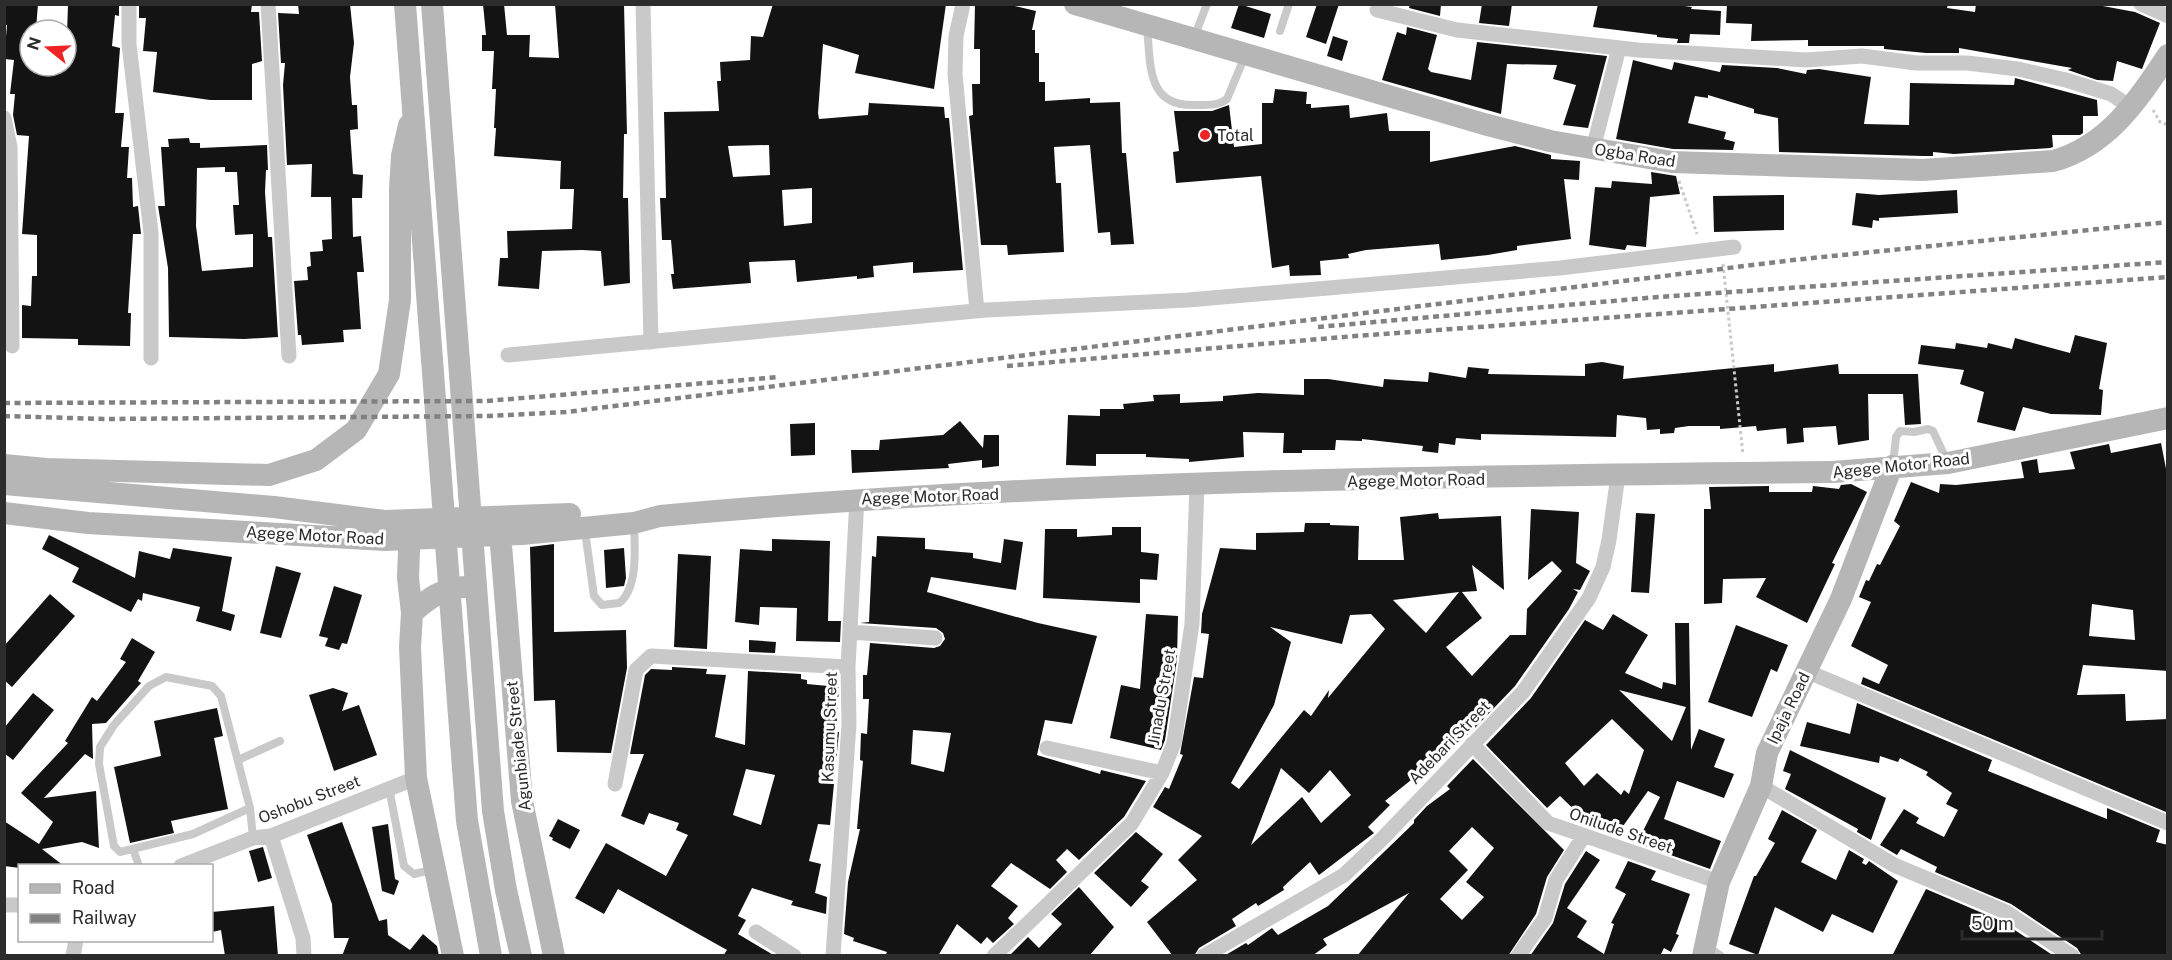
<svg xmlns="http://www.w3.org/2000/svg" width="2172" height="960" font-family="'Public Sans',sans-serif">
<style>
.building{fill:#131313;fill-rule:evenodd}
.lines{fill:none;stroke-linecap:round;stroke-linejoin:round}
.path{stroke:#c9c9c9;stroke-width:3;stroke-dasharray:3 3;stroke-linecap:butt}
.service{stroke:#c9c9c9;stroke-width:8}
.minor{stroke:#c9c9c9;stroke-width:15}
.secondary{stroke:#b6b6b6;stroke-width:22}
.rail{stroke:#818181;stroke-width:4.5;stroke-dasharray:6 4.5;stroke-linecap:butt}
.poi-dot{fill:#ee2324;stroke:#fff;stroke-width:2}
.labels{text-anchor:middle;stroke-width:6;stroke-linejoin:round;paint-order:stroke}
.poi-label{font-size:16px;fill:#2c2c2c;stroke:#fff;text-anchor:start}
.street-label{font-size:16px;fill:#2c2c2c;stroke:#fff}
</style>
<rect width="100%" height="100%" fill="#fff"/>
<path class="building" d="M4 4H38L36 29 30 28V69L58 73 59 66H66L68 4H119V16L115 15 112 46 120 48 115 113H124L121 147H129L127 178H132L133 207 138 206 141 234H133L128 313H131L130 346 78 345V339L22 338V305L31 306 32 276H37V235L22 234 29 136 17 135 13 115 15 94H10L14 60 4 59 7 25H4Z
M139 4H252L251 12H259L262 61 252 64V100H210L153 92 157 52 143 51 146 18H139Z
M298 4H350L354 43 350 77 352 105H357L358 129 350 130 353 174 363 175 362 198H352L353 237 361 236 364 272H357L361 329 343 330 344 342 302 345 301 335H298L294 281 308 280 307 267 311 266 310 252 323 251 322 240 332 239 331 197H311L312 164 287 165 283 85 285 63H281L278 13 299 14Z
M483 4H504L507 35H530L529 57 559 58 555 4H624L627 134H624L623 198H628L630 283 604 286 601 251 582 250 542 251 539 289 498 286 500 258H508L507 231 572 229 574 189H560L561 161 494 156 496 128H494L496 89H492L494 51H482V35H486Z
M773 4H946L934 89 855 73 859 55 823 44 818 113 819 119 868 115 869 103 944 107 945 118H949L963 270 913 273V262L873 266 874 277 857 279V276L797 282 795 260 749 262 751 283 673 289 671 274H674L671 240H662L660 198H666L664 112 719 111 717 81H721L720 62 750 60 751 36 763 37ZM769 145 770 175 733 177 728 146ZM812 188V223L784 226 782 190Z
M975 4H1006L1036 11 1032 30H1035V53H1039V82H1045V101L1090 98V103L1120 102 1122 153H1126L1134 244 1111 245 1110 232 1098 233 1090 145 1054 147 1056 183H1061L1064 252 1008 255 1007 245H981L969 116 973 115 972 84H980V49H974Z
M1239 4 1271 14 1264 38 1231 28Z
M1317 4H1339L1326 44 1306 37Z
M1410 4H1441L1440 16 1409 8Z
M1482 4H1512L1509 26 1479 23Z
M1598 4H1669L1692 7 1691 9 1721 11 1720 35 1690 34 1689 43H1677L1678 39 1657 37V35L1593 27Z
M1727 4H1948L1947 8 1975 12 1976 4H2092L2135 12 2160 23 2142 69 2117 61 2113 81 2097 80 2068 70 2072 68 1959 48V53H1926L1884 49V46H1808V40L1751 41 1752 24 1726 23Z
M1407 27 1437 35 1428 69 1431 72 1471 80 1477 42 1607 56 1588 128 1563 125 1576 85 1553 79 1557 65 1507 64 1501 114 1382 80 1397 32 1406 35Z
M1333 36 1348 41 1342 61 1327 56Z
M1633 60 1672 70 1674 62 1720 72 1722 65 1777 68 1806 74 1807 70 1819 69 1871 77 1864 124 1909 125 1910 83 2014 85 2015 78 2097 100 2098 116H2083V133L2080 135H2052L2053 147 2050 148 1954 154 1933 152V156H1923L1779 152 1778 118 1754 113V109L1708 95V98L1695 96 1688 123 1726 132 1724 139 1735 142 1733 150 1673 149 1616 139Z
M1275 89 1307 92 1306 104H1311V108L1349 105 1350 118 1387 113 1389 131H1430V162L1515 146 1551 155V159L1580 161 1579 180 1564 179 1571 239 1517 246V250L1488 255 1441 260 1439 244 1366 250 1348 254 1349 258 1320 261 1321 275 1290 276 1289 265 1272 268 1261 176 1176 183 1173 152 1179 151 1174 111H1212L1229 105 1234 147 1262 144V103H1273Z
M189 138 190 143H200V148L267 145 268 170H266L265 192 268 237H272L278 337 244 339 169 337 168 268 158 206H165L161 147H169L168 139ZM225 167V172H237L239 205H233L235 235 253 234V267L202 271 196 226 197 168Z
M1651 172 1676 176 1680 194 1650 197 1646 247 1627 245 1625 250 1589 245 1595 187 1611 188 1612 181 1652 184Z
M1957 190 1958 213 1879 218V221L1873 220 1872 228 1852 225 1856 193 1879 195Z
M1784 195V230L1714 232 1713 196Z
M2075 335 2107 343 2099 389 2103 390 2101 415 2051 414 2023 407 2015 431 1977 422 1984 392 1960 384 1964 370 1918 364 1921 345 1955 349 1956 343 1987 348 1988 343 2012 349 2015 338 2070 353Z
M1602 362 1624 366 1623 379 1774 364V372L1838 364 1839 374H1918L1921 424 1905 425 1903 394H1868L1869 440 1838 445 1836 426 1803 428 1804 442 1787 444 1786 428 1757 431 1756 426 1720 429V426H1689L1675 428 1674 433 1660 434V429L1647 430 1646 418 1617 415 1616 437 1481 434V440L1456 438 1455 445 1439 443 1438 453 1422 451 1423 446 1362 439V441L1336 440 1335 450H1302V453H1283L1284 433 1243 432 1244 457 1189 462V459L1146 457V454H1096V466L1066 465 1068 415 1100 416V409H1124L1123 404 1154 401 1153 395 1180 394V403L1223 401V396L1258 393 1304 395V379H1328L1383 387 1384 379 1428 382 1429 372 1466 378 1468 367 1489 369 1488 374 1585 376V364Z
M960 421 983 448 984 435H999V466L982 468V460L948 464 949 468 852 473 851 450H879L880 440 943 435Z
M815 423V455L791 456 790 424Z
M2161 443 2168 479V671L2083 665 2077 695 2125 694 2126 721 2168 719 2166 812 1861 684 1863 677 1879 684 1888 665 1851 646 1871 602 1859 597 1866 580 1869 581 1877 564 1880 565 1900 526 1894 521 1911 482 1939 493 1940 484 1956 485 2024 478 2021 462 2037 459 2039 473 2075 469 2070 452 2109 444 2111 453ZM2092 604 2133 610 2135 640 2089 636Z
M1851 484 1867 492 1832 563 1835 564 1807 623 1756 597 1766 578 1723 579 1722 603 1704 604V509H1711L1709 487 1769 486V492H1812L1813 486 1839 489 1841 485Z
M1531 509 1579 512 1576 563 1590 571 1580 590 1573 589 1578 592 1569 609 1515 686 1473 730 1385 801 1390 805 1368 827 1374 833 1319 875 1310 862 1283 887 1284 890 1258 906 1256 903 1232 919 1236 926 1199 948 1194 956H1173L1147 922 1197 880 1178 860 1202 836 1153 807 1165 787 1169 789 1183 755 1180 754 1194 677 1203 678 1209 634 1201 633 1202 614 1220 548 1256 550V533L1304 532 1305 523H1330V525L1359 526 1358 560H1404L1400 517 1438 513 1439 519 1501 516 1504 590 1472 565 1477 591 1462 592 1482 618 1446 647 1472 676 1510 635H1526L1527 609 1562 571 1552 561 1528 580ZM1459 592 1426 633 1393 600ZM1371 614 1385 629 1328 698 1329 690 1311 716 1304 710 1239 789 1231 783 1274 705 1291 642 1270 627 1342 644 1350 615ZM1281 768 1309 793 1330 770 1351 795 1321 823 1302 797 1251 845Z
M1636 513 1655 514 1649 593 1631 592Z
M1112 527H1141V552L1159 554 1157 580 1140 579V603L1043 598 1045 529H1077V537L1112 535Z
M49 535 135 578 139 551 170 559 173 548 232 557 222 611 235 615 231 631 196 621 200 607 143 593 142 601 138 599 131 612 72 582 79 568 42 549Z
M877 536 925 538V549L973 553V558L1001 563 1004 539 1023 542 1016 590 931 577 927 592 1038 623 1097 636 1072 724 1045 720 1037 755 1100 774 1101 770 1146 781 1124 817 1079 860 1067 849 1056 860 1067 872 1050 889 1011 863 991 886 1018 906 1008 918 1014 924 993 943 987 937 981 944 957 924 938 956H885L887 952 853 941 854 938 844 934 848 882 860 829H857L863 761 860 760 861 733 867 734 869 699H863V675H867L870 643 934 648 940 646 945 639 943 633 936 628 860 623 869 622 872 556 876 557ZM913 730 951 733 944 772 911 764Z
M772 539 830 541 828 621H841L840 642 796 641 797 608 760 607 759 625 735 622 740 549 772 551Z
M554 544V632L626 630 627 668 611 753 557 752 555 700 534 701 530 547Z
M624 548 626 578 624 586 606 588 604 550Z
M678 554 711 556 707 649 674 647Z
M276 566 301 573 281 638 260 633Z
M334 586 362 595 347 644 342 643 339 650 325 646 328 638 319 636Z
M50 594 75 616 12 687 4 680V646Z
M1146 614 1178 616 1177 659 1165 740 1161 750 1110 738 1121 685 1140 689Z
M1613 614 1648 635 1625 673 1662 689 1663 682 1676 685 1675 623H1689L1691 750 1699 729 1725 739 1714 767 1734 774 1724 798 1677 781 1664 819 1721 841 1710 869 1637 843 1660 797 1648 791 1616 836 1591 820 1588 823 1560 796 1547 808 1486 745 1531 698 1585 620 1603 630ZM1619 690 1686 707 1672 741ZM1612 719 1644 750 1629 794 1624 790 1621 795 1597 773 1584 786 1565 763Z
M1736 625 1788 645 1777 672 1771 669 1752 717 1708 702Z
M132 638 155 652 138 681 141 683 106 723 92 724 93 759 85 754 44 798 96 791 99 848 82 842 42 849 64 866H20V868L4 866V821L39 844 53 822 21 793 68 743 65 741 92 697 97 701 126 662 120 659Z
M749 640 776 642 775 653 749 652Z
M672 667 707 669 706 674 726 675 715 737 745 745 748 671 801 674V679L807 680V684L839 687 836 732H839L830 825 818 824 809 861 821 864 815 893 827 897 826 914 791 905 793 901 752 888 738 916 746 920 738 934 775 956H723L727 950 618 889 604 914 575 898 606 843 666 876 688 835 676 830 679 823 649 813 644 825 621 816 644 754H630L645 675 651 669 672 670ZM746 769 775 775 761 825 733 815Z
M333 688 348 693 342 711 359 705 377 755 334 771 309 695Z
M33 693 54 710 13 760 4 753V728Z
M1857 703 1992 760 1988 771 2107 819V808L2160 830 2156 842 2168 845V956H2082L2077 948 2011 904 1935 872 1937 867 1901 849 1897 855 1880 845 1904 809 1919 818 1916 823 1944 837 1958 810 1946 804 1952 793 1926 775 1928 772 1900 758 1898 762 1880 756 1879 763 1800 746 1807 722 1850 734Z
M217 708 223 736 214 738 228 809 171 821 174 833 130 843 114 767 161 756 154 721Z
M1790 750 1886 798 1871 840 1857 832 1858 829 1785 789 1791 774 1783 771Z
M1473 759 1564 850 1547 877 1536 914 1508 956H1357L1409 893 1323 939 1327 945 1312 956H1224L1246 943 1248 945 1272 928 1278 935 1328 906 1414 823V820L1427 806 1450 789 1447 786ZM1472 827 1494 848 1466 882 1484 897 1462 920 1440 899 1468 870 1449 851Z
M1782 810 1817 830 1801 862 1836 880 1849 850 1864 859 1862 863 1866 865 1869 861 1898 881 1873 933 1832 914 1823 932 1775 907 1758 955 1729 944 1754 876H1756L1775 843 1768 839Z
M558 819 580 830 570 849 552 840 553 838 549 836Z
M342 822 379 921 387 919 388 935 410 950 423 934 437 946 439 956H342L349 938H334L332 904 307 835Z
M388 824 395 879 399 881 394 895 382 891 372 827Z
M1136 832 1163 854 1141 881 1149 887 1131 907 1094 873Z
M263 847 272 878 258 882 249 851Z
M1586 851 1600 860 1567 908 1587 921 1577 937 1604 954 1614 924 1611 923 1626 894 1615 888 1628 861 1656 871 1651 880 1690 894 1676 934 1679 935 1671 952 1664 948 1660 956H1530L1553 923 1565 884Z
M1079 887 1114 927 1089 956H1009L1028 937 1039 948 1062 924 1051 914Z
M1926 889 2001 921 2054 956H1892Z
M274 906 278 956H225L221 930 212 932V912Z"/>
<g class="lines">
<path class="path" d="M2153 110 2160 122 2168 125
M1679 181 1697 234
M1723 264 1743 455"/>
<path class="service" d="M1147 28C1151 64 1146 107 1195 105 1206 105 1218 106 1227 99L1245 56
M1280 31 1289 4
M1195 35 1207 4
M1893 464 1896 437 1900 431 1914 432 1928 429 1933 431 1947 461
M585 531 594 596 602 605 619 603C638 589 635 548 634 526
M238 760 280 741
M389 788 404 866 414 874 431 870
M250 808 193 834 120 852 114 846 99 764 100 747 114 725 149 686 166 677 212 686 221 696 250 808 253 838
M133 849 139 866
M1707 946 1721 956"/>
<path class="minor" d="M129 4V44L151 233V358
M268 4 289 356
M643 4 651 342
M963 4 956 36 955 74 977 311
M2141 4 2168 16
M1377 10 1457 30 1638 50 1806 60 1862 56 1916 63H1967L2018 69 2066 80 2111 94 2132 108
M4 118 10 147 12 346
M1593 149 1619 48
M508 355 986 310 1188 300 1560 268 1734 247
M850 632 935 638
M1806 671 2168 823
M1472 744 1548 823 1719 882
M1047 748 1162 773
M615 784 636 670 651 656 848 667
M1761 786 1894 865 2006 912 2072 956
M271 836 303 938 304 956
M181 866 253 838 271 836 416 778
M4 905H20
M756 932 794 956
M73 956 76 940
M833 956 849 724 848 667 857 498
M994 956 1132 823 1162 773 1174 743 1192 624 1197 485
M1204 956 1344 875 1383 838 1523 692 1589 598 1603 567 1609 540 1618 475
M1518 956 1545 918 1556 880 1583 837"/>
<path class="secondary" d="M405 4 467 821 491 956
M432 4 493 811 506 890 521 956
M1075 4 1484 124 1550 141 1672 162 1923 170 2053 161C2108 146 2138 100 2168 55
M4 465 46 469 269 475 316 460 356 430 389 374 400 300V189L402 156 409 125
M4 484 274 507 385 521 570 514
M4 513 88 523 385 540 522 534 634 523 660 516C1049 480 1443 476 1833 472L1948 463 2168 418
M410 523 408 578 412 613 410 647 416 778 453 956
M500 533 522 801 554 956
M412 613C429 598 442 588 465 587
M1703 956 1719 882 1761 786 1767 753 1841 599 1892 466"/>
<path class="rail" d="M1318 327 1658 297 2168 262
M1007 366 1355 336 2168 277
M4 403 486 401 780 377
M4 416 104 419 489 416 566 412 1793 260 2168 222"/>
</g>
<circle class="poi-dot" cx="1205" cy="135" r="6"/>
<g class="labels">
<g class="poi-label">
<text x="1217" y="141">Total</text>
</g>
<g class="street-label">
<text transform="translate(1635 155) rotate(9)" y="6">Ogba Road</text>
<text transform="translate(1901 465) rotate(-6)" y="6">Agege Motor Road</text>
<text transform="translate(1416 480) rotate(-1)" y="6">Agege Motor Road</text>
<text transform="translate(930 496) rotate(-2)" y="6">Agege Motor Road</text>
<text transform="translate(315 535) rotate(3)" y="6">Agege Motor Road</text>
<text transform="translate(1161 697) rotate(-80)" y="6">Jinadu Street</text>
<text transform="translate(1788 708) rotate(-64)" y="6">Ipaja Road</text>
<text transform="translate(829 727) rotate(-88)" y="6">Kasumu Street</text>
<text transform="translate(1449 742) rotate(-46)" y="6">Adebari Street</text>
<text transform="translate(518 746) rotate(-96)" y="6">Agunbiade Street</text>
<text transform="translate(309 799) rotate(-21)" y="6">Oshobu Street</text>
<text transform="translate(1621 830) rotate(19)" y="6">Onilude Street</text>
</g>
</g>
<rect width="2172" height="960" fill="none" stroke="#2c2c2c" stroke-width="12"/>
<rect x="18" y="864" width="195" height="78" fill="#ffffff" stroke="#ababab" stroke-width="1.5"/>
<rect x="30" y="884" width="30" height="9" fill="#b6b6b6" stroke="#ababab" stroke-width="1.5"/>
<text x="72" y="894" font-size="18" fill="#2c2c2c">Road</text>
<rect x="30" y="914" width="30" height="9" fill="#818181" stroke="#ababab" stroke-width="1.5"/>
<text x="72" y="924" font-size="18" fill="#2c2c2c">Railway</text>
<g transform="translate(48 48) rotate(288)"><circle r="28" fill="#ffffff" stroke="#ababab" stroke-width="1.5"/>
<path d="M0-4.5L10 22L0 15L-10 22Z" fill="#ee2324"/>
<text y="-9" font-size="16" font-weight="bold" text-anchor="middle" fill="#2c2c2c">N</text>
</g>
<path d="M1962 930v9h140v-9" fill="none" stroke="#2c2c2c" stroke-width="3"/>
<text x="1971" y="930" font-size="18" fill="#2c2c2c" stroke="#ffffff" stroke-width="4.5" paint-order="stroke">50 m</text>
</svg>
